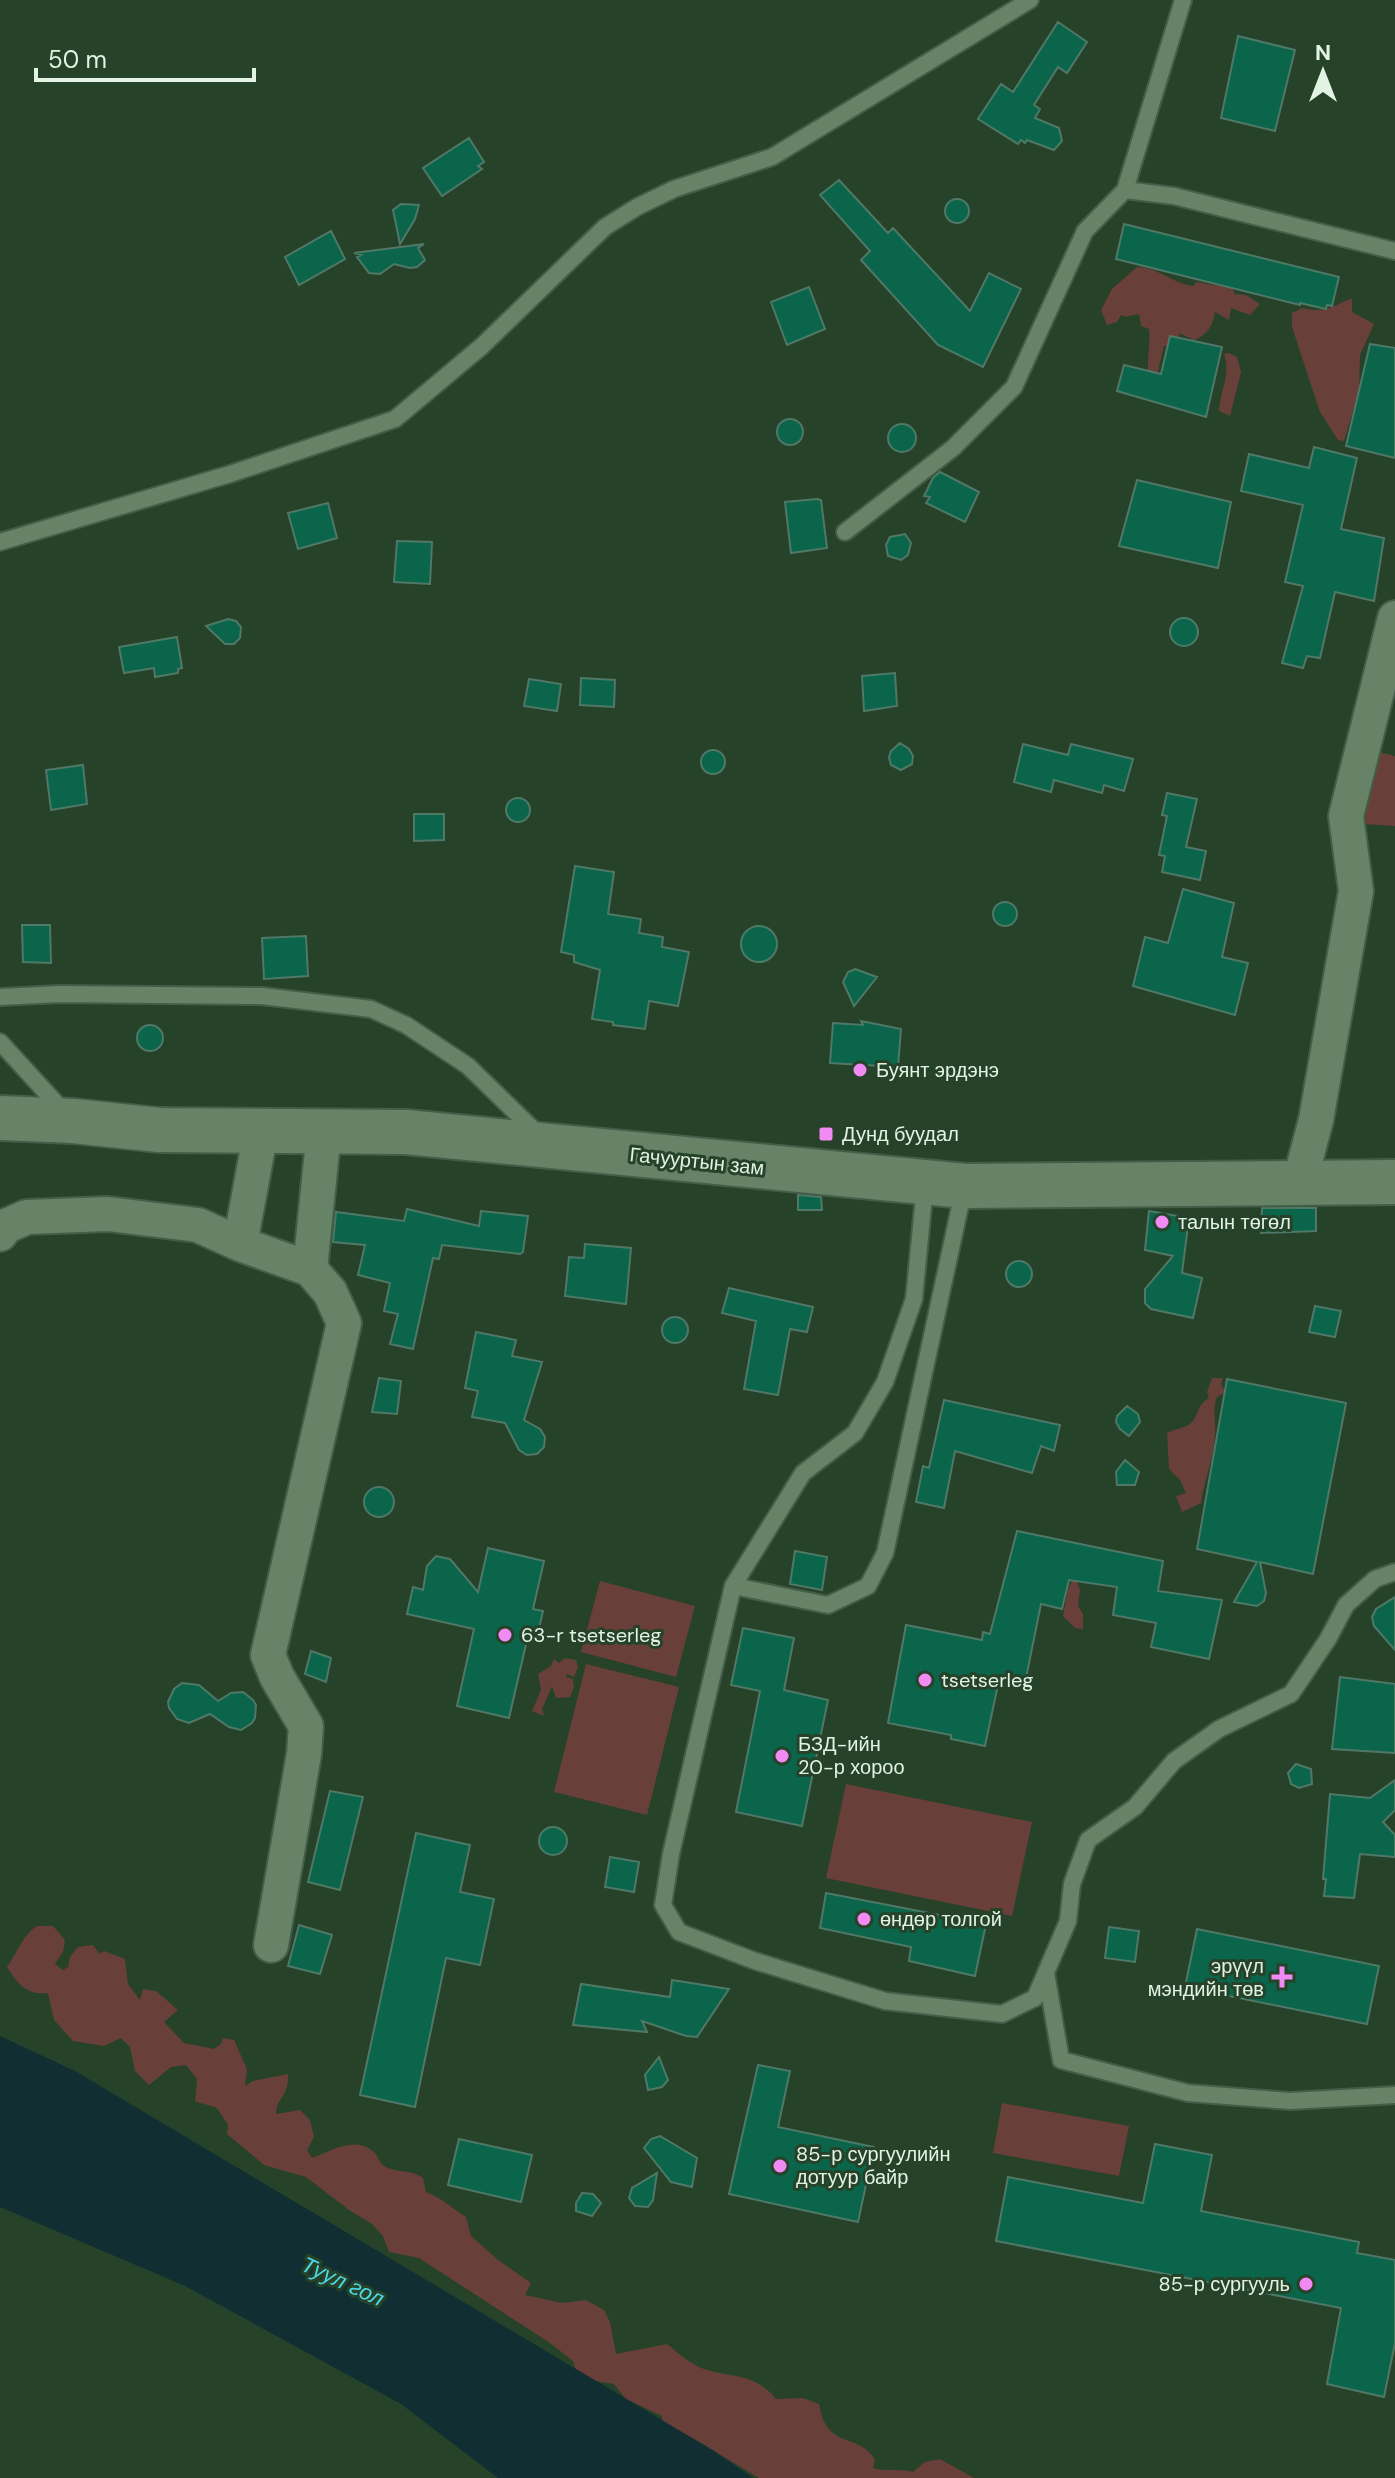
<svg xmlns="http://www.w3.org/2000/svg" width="1395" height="2478" font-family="'DM Sans',sans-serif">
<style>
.green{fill:#693f3a}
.water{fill:#112f33}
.building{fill:#0a654b;stroke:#4f7867;stroke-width:2}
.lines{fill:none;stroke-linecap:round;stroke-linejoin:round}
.service-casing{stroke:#445d48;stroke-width:20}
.minor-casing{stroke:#445d48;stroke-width:38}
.secondary-casing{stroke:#445d48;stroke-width:48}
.service{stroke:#668368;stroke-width:16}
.minor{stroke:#668368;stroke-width:34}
.secondary{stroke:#668368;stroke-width:44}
.poi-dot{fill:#f28af3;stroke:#264229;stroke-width:3}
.labels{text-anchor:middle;stroke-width:6;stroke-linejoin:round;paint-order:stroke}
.poi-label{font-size:20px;fill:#e2f2e3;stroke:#264229;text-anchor:start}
.street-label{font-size:20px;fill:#e2f2e3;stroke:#264229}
.water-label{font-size:22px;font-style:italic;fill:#4cd8e9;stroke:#264229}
</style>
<rect width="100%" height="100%" fill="#264229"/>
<path class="green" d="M1137 267C1158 267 1173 284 1194 286L1196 282 1232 288 1235 294 1246 295 1260 304 1250 315 1231 308 1229 320 1215 312C1213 325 1208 335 1194 340L1179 333 1180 345 1164 346 1156 379 1148 373C1147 358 1151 341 1149 329L1141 326 1139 314 1125 317 1121 315 1117 322 1107 325 1101 310 1112 289Z
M1352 298V312L1374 324 1360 355 1359 391 1344 441 1338 440 1320 412 1292 327V313L1302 308C1326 314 1332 306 1352 298Z
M1229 353 1237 357 1241 372 1230 416 1219 411C1220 391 1231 375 1224 354Z
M1378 752 1395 756V826L1363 824Z
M1212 1378H1223L1221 1384 1226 1392 1217 1397C1212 1410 1216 1421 1215 1434 1214 1458 1204 1480 1201 1503L1182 1512 1176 1496 1186 1493 1180 1480 1169 1469 1167 1433C1175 1428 1187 1429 1193 1421 1199 1412 1198 1404 1209 1398L1207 1392Z
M1075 1576 1080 1590 1078 1606 1083 1614V1629L1075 1628 1063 1616 1068 1589Z
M600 1581 695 1606 676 1677 581 1652Z
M565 1658 576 1660 578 1667 574 1677 566 1674V1677L573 1679 574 1688 570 1697 556 1698 552 1686 542 1709 544 1716 532 1711 541 1690 538 1674 551 1666 554 1659 559 1663Z
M586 1664 679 1687 647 1815 554 1792Z
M846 1784 1032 1822 1012 1916 826 1878Z
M37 1926H53L65 1940 63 1952 55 1964 63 1970 68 1967 70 1957 78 1947 93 1945 100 1954 104 1951 125 1959 128 1984 140 2000 143 1989 156 1991 178 2010 164 2022 184 2043 214 2049 221 2044 223 2038 234 2040 247 2069 245 2086 253 2081 288 2074C289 2098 277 2096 276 2114L300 2110 310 2120 314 2137 307 2150 312 2158C331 2151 355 2135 374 2152 379 2158 379 2163 386 2167 401 2174 407 2168 423 2178L426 2192C442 2198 452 2208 466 2217L471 2236 498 2260 531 2283 525 2295 562 2303 586 2300 604 2310 610 2322 616 2354 667 2344C677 2352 687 2361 699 2367 727 2379 752 2370 776 2399L803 2398 819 2404C827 2452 859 2431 875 2460L873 2468C885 2472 899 2468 913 2472L925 2462 940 2459 974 2478H759L691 2437H679L663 2430 662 2416 626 2399 614 2384 578 2378 573 2361 550 2343 419 2258 389 2252 383 2236 372 2224 349 2210 306 2177 264 2165 227 2134 228 2125 217 2108 195 2101 197 2079 186 2065 171 2067 149 2085 135 2071 130 2047 121 2038 104 2046 73 2041 54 2020 48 1993C27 1996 17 1983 7 1967 18 1952 21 1937 37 1926Z
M1002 2103 1129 2126 1119 2176 993 2153Z"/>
<path class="water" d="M0 2036 75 2071 714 2451 753 2478H498L401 2404 185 2286 0 2207Z"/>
<path class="building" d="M1058 22 1087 42 1067 73 1058 67 1034 105 1040 109 1035 118 1059 128 1062 141 1054 150 1027 140 1025 143 1021 140 1018 144 978 119 1001 84 1013 92Z
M1238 36 1295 50 1275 131 1221 118Z
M469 138 484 162 478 166 482 169 442 196 423 168Z
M839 180 888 233 893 228 970 311 989 273 1021 289 983 367 938 345 861 260 870 251 820 195Z
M945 211a12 12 0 1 1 24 0a12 12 0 1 1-24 0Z
M401 204 419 205 415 219 400 244 393 210Z
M1124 224 1339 277 1332 306 1327 305 1326 309 1300 303V305L1116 259Z
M331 231 345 259 299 285 285 257Z
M424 244 418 248 425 260 417 267 410 268 394 264 380 274 369 273 357 257 361 255 354 253Z
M809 287 825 329 787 345 771 302Z
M1170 336 1222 347 1206 417 1117 391 1124 365 1161 374Z
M1370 344 1395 348V458L1346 446Z
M777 432a13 13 0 1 1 26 0a13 13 0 1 1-26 0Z
M888 438a14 14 0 1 1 28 0a14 14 0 1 1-28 0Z
M1314 447 1357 458 1341 529 1384 538 1374 601 1335 592 1320 658 1307 656 1303 668 1282 663 1303 586 1285 582 1303 505 1241 491 1249 454 1309 468Z
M940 472 979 492 965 522 926 503 930 497 924 496 933 478Z
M1137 480 1231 502 1218 568 1119 546Z
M817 499 821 500 827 548 791 553 785 502Z
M328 503 337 538 298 549 288 513Z
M905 534 911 543 908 555 901 560 888 556 886 545 890 537Z
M397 541 432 542 430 584 394 582Z
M1170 632a14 14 0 1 1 28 0a14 14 0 1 1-28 0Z
M228 619 236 621 241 627 240 638 234 644H225L206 626Z
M177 637 182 668 178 669V673L155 677 154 668 124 673 119 647Z
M895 673 897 706 864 711 862 676Z
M581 678 615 680 614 707 580 705Z
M529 679 561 684 557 711 524 706Z
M900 743 909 749 913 756 912 764 901 770 891 765 889 757 891 751Z
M1023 744 1068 755 1071 744 1133 759 1124 791 1104 785 1102 793 1054 780 1051 792 1014 782Z
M701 762a12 12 0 1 1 24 0a12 12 0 1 1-24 0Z
M83 765 87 804 51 810 46 770Z
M1167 793 1197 799 1186 847 1206 851 1200 880 1162 872 1165 856 1159 855 1167 816 1162 815Z
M506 810a12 12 0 1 1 24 0a12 12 0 1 1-24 0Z
M414 814H444V840L414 841Z
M575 866 614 872 608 914 641 919 639 933 663 937 662 947 689 952 678 1006 649 1001 645 1029 613 1025V1022L592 1019 600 970 574 962V955L561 952Z
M1183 889 1234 903 1222 957 1248 963 1235 1015 1133 986 1145 937 1168 943Z
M993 914a12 12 0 1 1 24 0a12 12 0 1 1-24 0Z
M22 925H50L51 963 23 962Z
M741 944a18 18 0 1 1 36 0a18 18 0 1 1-36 0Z
M306 936 308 976 264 979 262 938Z
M855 969 877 977 854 1006 843 982 848 972Z
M861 1021 901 1029 898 1067 830 1063 833 1023 863 1025Z
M137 1038a13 13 0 1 1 26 0a13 13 0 1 1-26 0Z
M798 1195 821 1197 822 1210H798Z
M1262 1208H1316V1231L1261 1233Z
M407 1209 479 1226 481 1211 528 1216 523 1252 520 1254 442 1245 439 1259 433 1258 413 1349 390 1344 398 1314 384 1311 390 1283 358 1275 365 1245 333 1242 336 1212 404 1221Z
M1149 1211 1189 1218 1182 1273 1202 1278 1193 1318 1151 1309 1145 1303V1289L1173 1256 1145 1250Z
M585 1244 631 1248 626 1304 565 1296 569 1257 584 1258Z
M1006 1274a13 13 0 1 1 26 0a13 13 0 1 1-26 0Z
M729 1288 813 1307 807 1332 790 1329 778 1395 744 1389 756 1321 722 1313Z
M1315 1306 1341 1311 1335 1337 1309 1332Z
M662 1330a13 13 0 1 1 26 0a13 13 0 1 1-26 0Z
M476 1332 516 1340 512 1356 542 1362 524 1420 540 1429 545 1437 544 1447 537 1454 527 1455 519 1450 505 1423 472 1417 478 1391 465 1388Z
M379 1378 401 1381 397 1414 372 1412Z
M1227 1379 1346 1403 1313 1574 1260 1562 1266 1593 1264 1601 1257 1606 1234 1602 1257 1562 1197 1549Z
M944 1400 1060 1425 1054 1451 1041 1446 1032 1473 955 1451 944 1508 916 1502 923 1466 929 1468Z
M1127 1406 1138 1414 1140 1422 1129 1436 1120 1429 1116 1422 1117 1416Z
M1125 1460 1139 1472 1135 1485H1117L1116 1472Z
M364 1502a15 15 0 1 1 30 0a15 15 0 1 1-30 0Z
M1017 1531 1163 1561 1158 1591 1222 1600 1209 1659 1151 1647 1156 1623 1113 1615 1117 1587 1069 1580 1062 1609 1041 1604 1025 1683 999 1680 985 1746 951 1739V1735L888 1723 906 1625 982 1640 983 1632 990 1634Z
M488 1548 544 1561 533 1609 543 1611 536 1642 527 1640 509 1718 457 1706 474 1629 407 1614 413 1587 423 1590 427 1566 436 1556 450 1559 478 1592Z
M795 1551 827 1557 822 1590 790 1584Z
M1395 1597V1650L1374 1626 1372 1617 1376 1609Z
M743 1628 794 1638 784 1690 828 1700 802 1826 736 1812 760 1691 731 1685Z
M311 1651 331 1658 326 1682 305 1674Z
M1340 1677 1395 1684V1753L1332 1749Z
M182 1683 199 1685 218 1701 231 1693 243 1692 253 1700 256 1705 255 1718 252 1723 241 1730 229 1727 210 1714 189 1723 177 1719 169 1708 168 1702 174 1689Z
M1296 1764 1311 1769 1312 1784 1299 1788 1291 1784 1288 1773Z
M1395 1780V1810L1383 1822 1395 1835V1857L1360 1854 1354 1898 1324 1896 1326 1879H1323L1330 1794 1370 1798Z
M330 1791 363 1797 340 1890 308 1882Z
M539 1841a14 14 0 1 1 28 0a14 14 0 1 1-28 0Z
M416 1833 470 1845 460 1892 494 1899 480 1965 446 1958 415 2107 360 2095Z
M610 1857 639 1862 634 1892 605 1887Z
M826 1893 986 1924 975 1976 909 1961 911 1947 820 1928Z
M299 1925 332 1935 320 1974 288 1966Z
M1109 1927 1139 1931 1135 1962 1105 1958Z
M1197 1929 1379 1966 1367 2024 1185 1987Z
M672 1980 729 1989 697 2037 686 2036 642 2021 647 2032 573 2025 581 1984 670 1997Z
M659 2057 668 2080 662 2087 648 2090 645 2075Z
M758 2065 790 2071 778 2127 874 2147 858 2222 729 2194Z
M660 2136 697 2158 692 2187 671 2182 644 2148 651 2139Z
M459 2139 532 2155 521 2202 448 2185Z
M1155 2144 1212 2155 1201 2211 1359 2242 1357 2253 1395 2260V2343L1384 2397 1327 2384 1341 2308 996 2241 1008 2177 1143 2203Z
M657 2173 653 2200 648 2207 635 2206 629 2198 632 2188Z
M582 2193 593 2194 601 2203 592 2216 576 2211V2203Z"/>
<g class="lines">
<g class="service-casing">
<path id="service" d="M1125 190 1183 0
M845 532 953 448 1014 387 1085 231 1125 190 1174 196 1395 251
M0 542 230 474 395 419 482 346 605 227 637 207 674 189 772 157 1030 0
M0 997 60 994 262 996 371 1009 406 1025 468 1066 541 1137
M0 1042 64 1112
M925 1186 914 1299 885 1382 855 1433 803 1473 733 1586 671 1854 663 1905 679 1932 755 1961 885 2001 1002 2014 1035 1998 1068 1921 1072 1884 1088 1840 1135 1807 1174 1761 1219 1729 1291 1694 1328 1639 1346 1605 1375 1579 1395 1572
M733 1586 828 1605 868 1586 885 1553 964 1188
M1046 1973 1061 2060 1188 2093 1290 2101 1395 2095"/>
</g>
<g class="minor-casing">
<path id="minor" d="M1299 1184 1316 1120 1356 891 1346 816 1395 618
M0 1234 6 1226 27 1217 108 1214 198 1225 240 1244 261 1131
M240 1244 310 1269 330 1292 344 1323 268 1655 277 1677 306 1726 304 1754 271 1945
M310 1269 324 1131"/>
</g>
<g class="secondary-casing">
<path id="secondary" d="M0 1118 73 1121 159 1130 406 1132 965 1186 1395 1182"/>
</g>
<use href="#service" class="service"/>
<use href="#minor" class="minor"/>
<use href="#secondary" class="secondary"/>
</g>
<g class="poi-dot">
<circle cx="860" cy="1070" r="8"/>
<rect x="818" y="1126" width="16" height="16" rx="4"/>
<circle cx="1162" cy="1222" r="8"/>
<circle cx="505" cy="1635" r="8"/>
<circle cx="925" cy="1680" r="8"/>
<circle cx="782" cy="1756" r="8"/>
<circle cx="864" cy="1919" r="8"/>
<path d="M1278 1965h8v8h8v8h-8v8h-8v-8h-8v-8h8z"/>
<circle cx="780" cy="2166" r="8"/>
<circle cx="1306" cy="2284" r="8"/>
</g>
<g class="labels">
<g class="poi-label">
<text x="876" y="1077">Буянт эрдэнэ</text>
<text x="842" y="1141">Дунд буудал</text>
<text x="1178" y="1229">талын төгөл</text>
<text x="521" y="1642">63-r tsetserleg</text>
<text x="941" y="1687">tsetserleg</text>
<text x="798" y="1751">БЗД-ийн<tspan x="798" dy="23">20-р хороо</tspan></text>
<text x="880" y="1926">өндөр толгой</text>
<text x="1264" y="1973" text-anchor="end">эрүүл<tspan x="1264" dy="23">мэндийн төв</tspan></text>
<text x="796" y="2161">85-р сургуулийн<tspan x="796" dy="23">дотуур байр</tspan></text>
<text x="1290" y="2291" text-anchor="end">85-р сургууль</text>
</g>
<g class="street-label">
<text transform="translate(697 1161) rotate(6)" y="7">Гачууртын зам</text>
</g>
<g class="water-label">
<text transform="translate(343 2281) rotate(25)" y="8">Туул гол</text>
</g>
</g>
<g transform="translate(1323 72)" stroke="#264229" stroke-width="6" paint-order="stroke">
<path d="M0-6L14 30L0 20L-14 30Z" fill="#e2f2e3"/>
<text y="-12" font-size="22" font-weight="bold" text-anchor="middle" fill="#e2f2e3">N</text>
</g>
<path d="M36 68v12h218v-12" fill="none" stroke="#e2f2e3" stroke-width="4"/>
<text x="48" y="68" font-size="24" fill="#e2f2e3" stroke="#264229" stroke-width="6" paint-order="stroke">50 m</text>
</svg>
